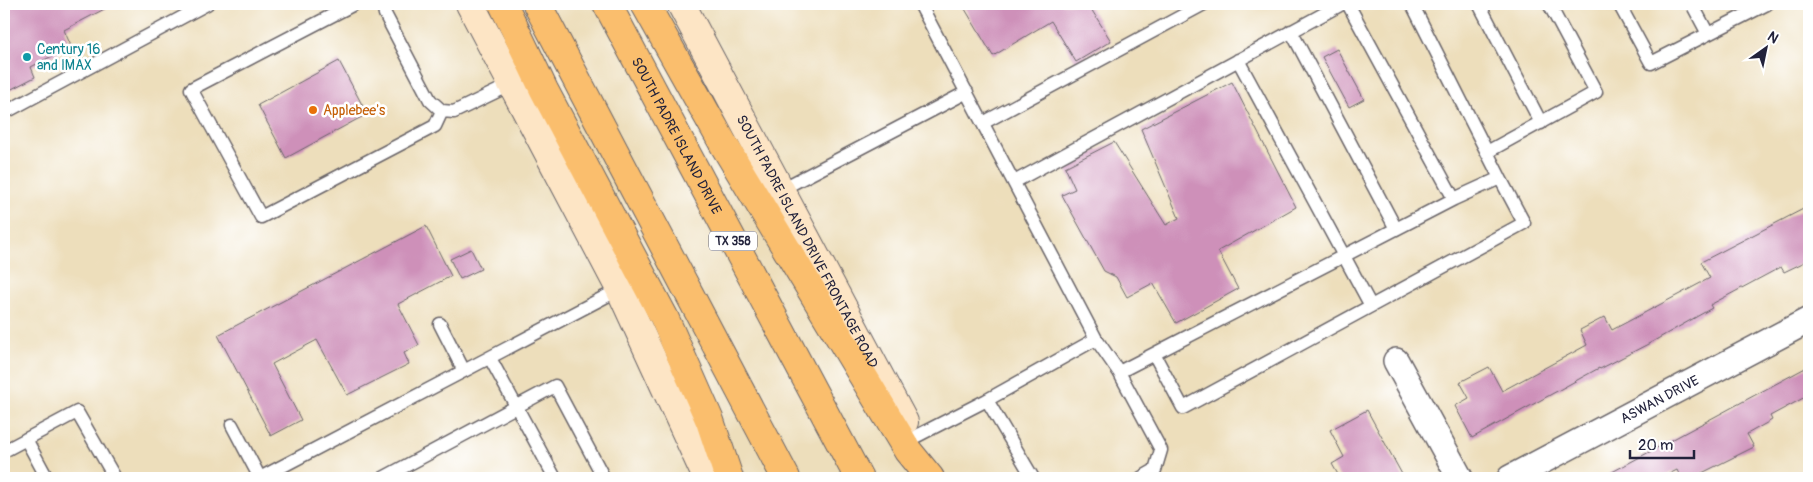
<svg xmlns="http://www.w3.org/2000/svg" width="1813" height="482" font-family="Pangolin,sans-serif">
<style>
.building{fill:#ce90b9}
.lines{fill:none;stroke-linecap:round;stroke-linejoin:round}
.service-casing{stroke:#696468;stroke-width:15}
.minor-casing{stroke:#696468;stroke-width:28}
.secondary-casing{stroke:#696468;stroke-width:30}
.motorway-casing{stroke:#696468;stroke-width:30}
.service{stroke:#fff;stroke-width:12}
.minor{stroke:#fff;stroke-width:25}
.secondary{stroke:#fde5c5;stroke-width:28}
.motorway{stroke:#fabe6d;stroke-width:28}
.culture-dot{fill:#0f9aa8;stroke:#fff;stroke-width:2}
.food-dot{fill:#e8710a;stroke:#fff;stroke-width:2}
.labels{text-anchor:middle;stroke-width:5;stroke-linejoin:round;paint-order:stroke}
.shield{fill:#fff;stroke:#646476;stroke-width:1}
.shield-label{font-size:12px;font-weight:bold;fill:#22223b}
.culture-label{font-size:14px;fill:#0d838f;stroke:#fff;text-anchor:start}
.food-label{font-size:14px;fill:#c56008;stroke:#fff;text-anchor:start}
.street-label{font-size:14px;fill:#22223b;stroke:#fff}
</style>
<rect width="100%" height="100%" fill="#fff"/>
<filter id="ink" filterUnits="userSpaceOnUse"><feTurbulence type="fractalNoise" baseFrequency=".02" numOctaves="2"/><feDisplacementMap in="SourceGraphic" scale="10" xChannelSelector="R" yChannelSelector="G"/><feConvolveMatrix kernelMatrix="1 2 1 2 8 2 1 2 1" color-interpolation-filters="sRGB"/></filter>
<filter id="wash" filterUnits="userSpaceOnUse"><feTurbulence type="fractalNoise" baseFrequency=".0096" numOctaves="4" result="noise"/><feDisplacementMap in="SourceGraphic" scale="20" xChannelSelector="R" yChannelSelector="G"/><feGaussianBlur stdDeviation="1.12" result="paint"/><feColorMatrix in="noise" values="0 0 0 0 0 0 0 0 0 0 0 0 0 0 0 0 0 1.4 0 .05"/><feComposite in="paint" operator="in"/></filter>
<g filter="url(#wash)">
<rect width="100%" height="100%" fill="#eddebb"/>
<g id="blocks">
<path class="building" d="M4 4H114L64 30 71 46 31 67 35 77 4 93Z
M962 4H1088L1111 41 1076 62 1051 21 993 56Z
M1337 49 1364 99 1349 107 1322 57Z
M339 61 367 114 286 158 258 105Z
M1232 82 1296 207 1218 251 1238 289 1176 323 1153 283 1127 297 1116 277 1104 271 1062 195 1075 189 1065 167 1114 142 1166 225 1179 218 1141 129Z
M1809 206V260L1784 272 1781 267 1710 305 1712 308 1652 342 1600 369 1599 368 1472 438 1455 406 1469 398 1460 382 1489 367 1502 391 1587 345 1580 330 1605 317 1612 330 1710 278 1701 262Z
M426 226 451 276 398 304 419 345 404 353 409 364 347 395 317 340 272 364 301 420 271 436 218 335Z
M471 249 481 269 460 279 450 259Z
M1809 366V395L1770 416 1772 420 1747 434 1754 447 1692 478H1681L1677 470 1661 478H1601Z
M1367 410 1404 478H1340L1332 464 1344 457 1330 430Z"/>
</g>
</g>
<g filter="url(#ink)">
<use href="#blocks" fill-opacity="0" stroke="#696468" stroke-width="1"/>
<g class="lines">
<g class="service-casing">
<path id="service" d="M187 4 192 12 207 4
M354 4 191 89 261 217 435 126 442 111
M383 4 385 14 430 100 442 111 454 112 512 84
M1348 4 1454 199
M1479 4 1541 123
M1619 4 1651 63 1767 4
M1692 4 1708 34
M1291 31 1396 229
M1238 60 1371 306
M4 113 192 12
M983 123 1204 4
M1487 152 1596 92 1549 4
M1014 182 1342 4
M780 190 967 92
M440 324 464 371
M1096 339 1119 372
M1154 354 1183 408 1524 223 1500 178
M490 358 555 478
M987 400 1033 478
M232 425 260 478
M913 438 987 400 1096 339 920 4
M26 439 47 478
M4 451 77 412 115 478
M260 478 620 289
M383 478 555 386 604 478
M1141 478 1155 470 1161 450 1119 372 1454 199 1500 178 1412 4"/>
</g>
<g class="minor-casing">
<g id="minor">
<path d="M1396 361 1460 478"/>
<path id="s1" d="M1510 478 1809 320"/>
</g>
</g>
<g class="secondary-casing">
<g id="secondary">
<path d="M470 4 620 289 707 478"/>
<path id="s2" d="M681 4 904 422"/>
</g>
</g>
<g class="motorway-casing">
<g id="motorway">
<path d="M503 4 544 90 664 317 710 421 729 478"/>
<path d="M537 4 786 478"/>
<path id="s3" d="M607 4 859 478"/>
<path d="M645 4 724 145 908 451 930 478"/>
</g>
</g>
<use href="#service" class="service"/>
<use href="#minor" class="minor"/>
<use href="#secondary" class="secondary"/>
<use href="#motorway" class="motorway"/>
</g>
</g>
<circle class="culture-dot" cx="27" cy="57" r="5"/>
<circle class="food-dot" cx="313" cy="110" r="5"/>
<g class="labels">
<rect class="shield" x="709" y="231.5" width="48" height="19" rx="4"/>
<g class="shield-label">
<text x="733" y="245">TX 358</text>
</g>
<g class="culture-label">
<text x="37" y="54">Century 16<tspan x="37" dy="16">and IMAX</tspan></text>
</g>
<g class="food-label">
<text x="323" y="115">Applebee's</text>
</g>
<g class="street-label">
<text dy="5" stroke="none"><textPath href="#s3" startOffset="149">SOUTH PADRE ISLAND DRIVE</textPath></text>
<text dy="5" stroke="none"><textPath href="#s2" startOffset="269">SOUTH PADRE ISLAND DRIVE FRONTAGE ROAD</textPath></text>
<text dy="5" stroke="none"><textPath href="#s1" startOffset="169">ASWAN DRIVE</textPath></text>
</g>
</g>
<rect width="1813" height="482" fill="none" stroke="#fff" stroke-width="20"/>
<g transform="translate(1766 48) rotate(33)" stroke="#ffffff" stroke-width="4" paint-order="stroke">
<path d="M0-4L9 19L0 12L-9 19Z" fill="#22223b"/>
<text y="-8" font-size="14" font-weight="bold" text-anchor="middle" fill="#22223b">N</text>
</g>
<path d="M1630 450v8h64v-8" fill="none" stroke="#22223b" stroke-width="2.5"/>
<text x="1638" y="450" font-size="15" fill="#22223b" stroke="#ffffff" stroke-width="4" paint-order="stroke">20 m</text>
</svg>
